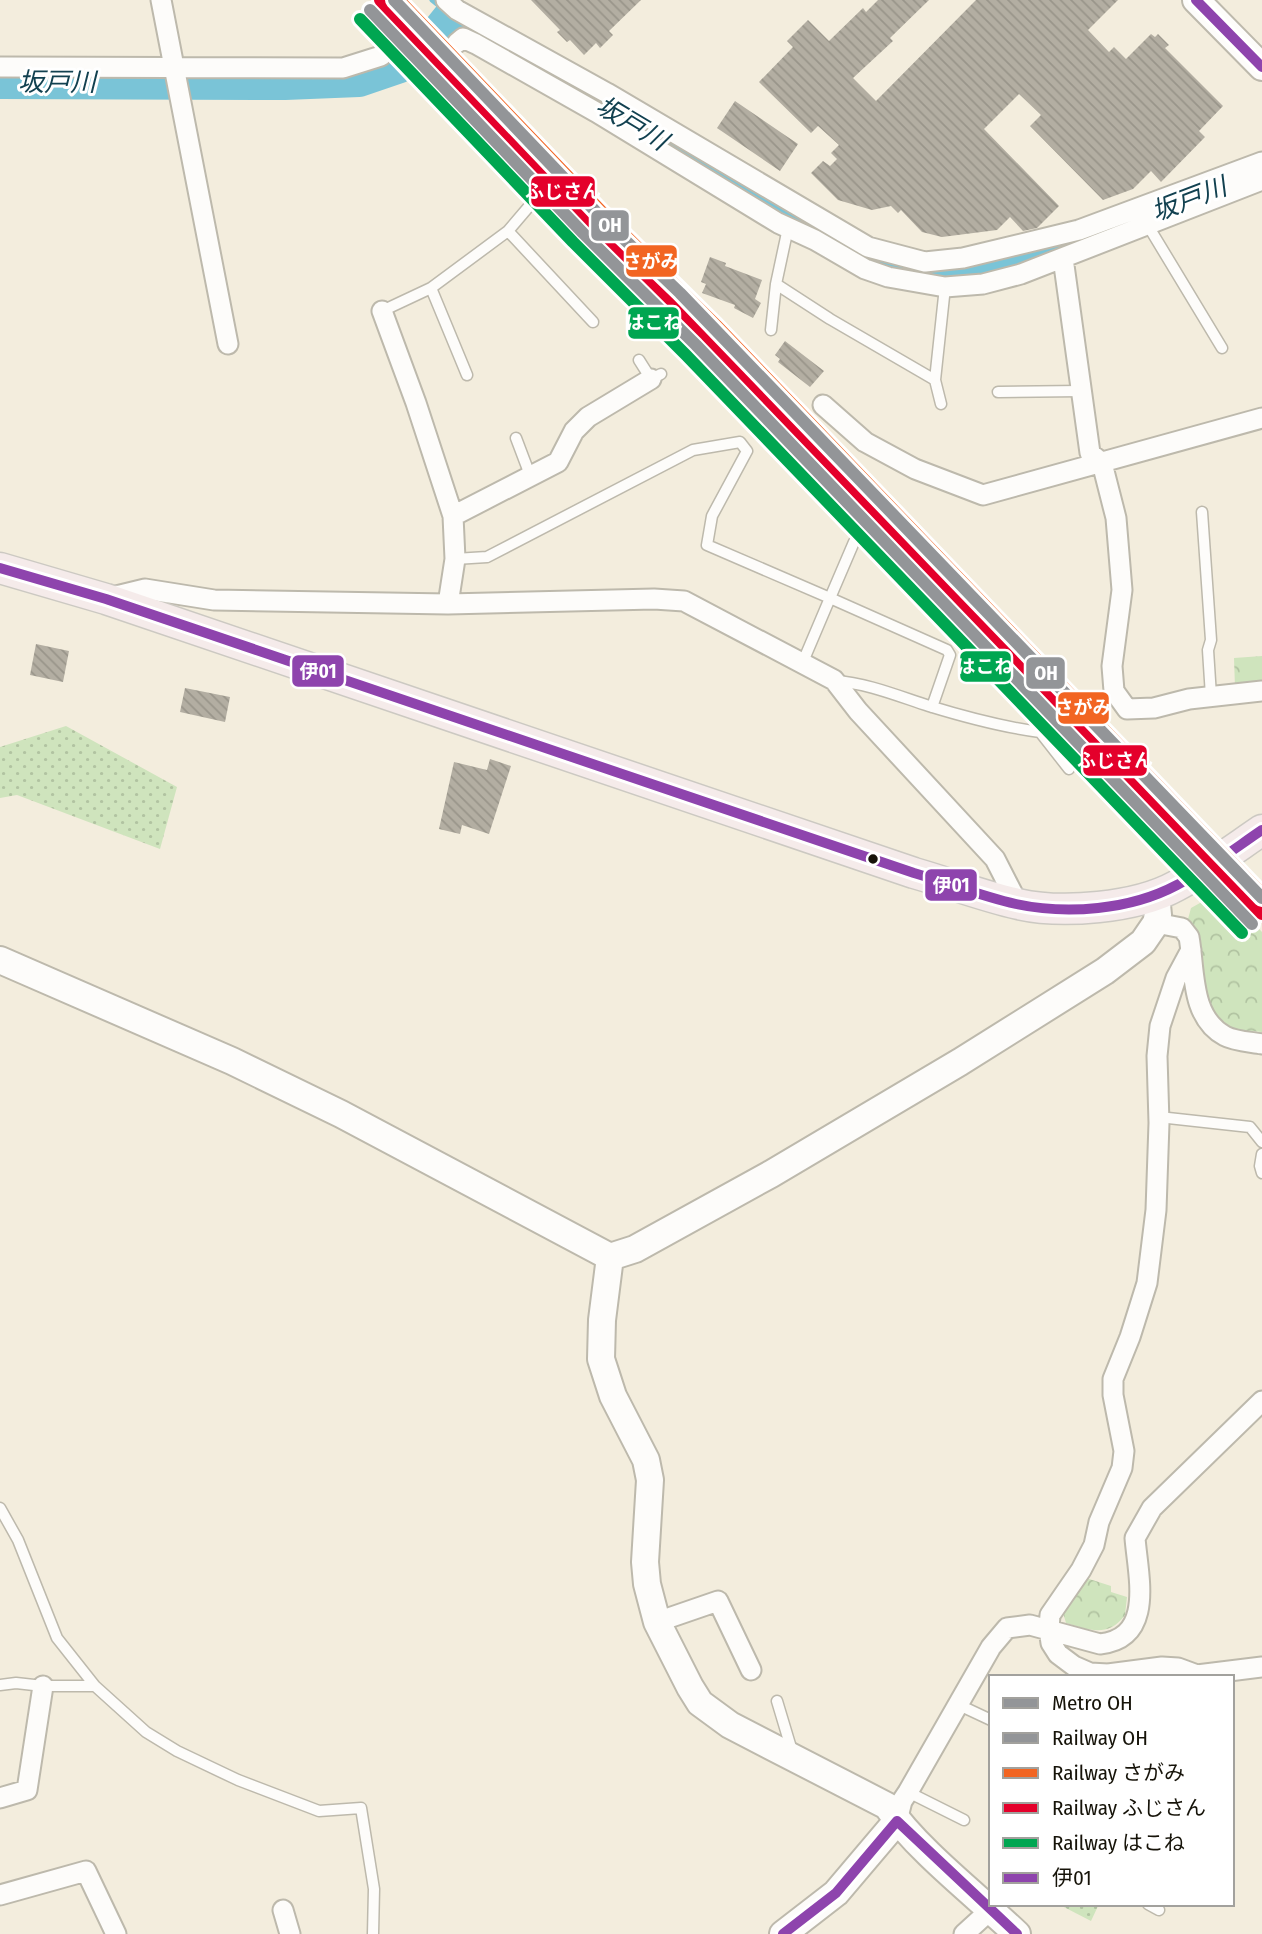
<svg xmlns="http://www.w3.org/2000/svg" width="1262" height="1934" font-family="'Fira Sans Condensed','Noto Sans JP',sans-serif">
<style>
.grass{fill:url(#grass-dots)}
.park{fill:url(#park-crowns)}
.lines{fill:none;stroke-linecap:round;stroke-linejoin:round}
.stream{stroke:#7ac4d7;stroke-width:5}
.river{stroke:#7ac4d7;stroke-width:32}
.building{fill:url(#building-back-hatch)}
.street-tunnel{stroke:#d2ccbd;stroke-width:19;stroke-dasharray:19 10;stroke-linecap:butt}
.lane-casing{stroke:#bdb9ac;stroke-width:13}
.street-casing{stroke:#bdb9ac;stroke-width:23}
.secondary-casing{stroke:#bdb9ac;stroke-width:30}
.primary-casing{stroke:#ccc9c2;stroke-width:33}
.lane{stroke:#fdfcfa;stroke-width:10}
.street{stroke:#fdfcfa;stroke-width:19}
.secondary{stroke:#fdfcfa;stroke-width:26}
.primary{stroke:#f5ebea;stroke-width:30}
.bus-1-casing{stroke:#fff;stroke-width:16}
.bus-1{stroke:#8e44ad;stroke-width:10}
.rail-1-casing{stroke:#fff;stroke-width:18}
.rail-2-casing{stroke:#fff;stroke-width:18}
.rail-3-casing{stroke:#fff;stroke-width:18}
.rail-4-casing{stroke:#fff;stroke-width:18}
.rail-1{stroke:#939598;stroke-width:12}
.rail-2{stroke:#f26522;stroke-width:12}
.rail-3{stroke:#e4002b;stroke-width:12}
.rail-4{stroke:#00a651;stroke-width:12}
.metro-1-casing{stroke:#fff;stroke-width:18}
.metro-1{stroke:#939598;stroke-width:12}
.bus-dot{fill:#161309;stroke:#fff;stroke-width:2.5}
.labels{text-anchor:middle;stroke-width:6;stroke-linejoin:round;paint-order:stroke}
.water-label{font-size:26px;font-style:italic;fill:#124150;stroke:#fff}
.line-badge{stroke:#fff;stroke-width:2.5}
.badge-label{font-size:19px;text-anchor:middle;font-weight:bold;fill:#fff}
</style>
<defs>
<pattern id="grass-dots" width="8" height="8" patternUnits="userSpaceOnUse" patternTransform="scale(1.75)"><rect width="8" height="8" fill="#cfe4bd"/><path d="M2 2h.1M6 6h.1" fill="none" stroke="#b1c3a1" stroke-width="1.8" stroke-linecap="round"/></pattern>
<pattern id="park-crowns" width="20" height="18" patternUnits="userSpaceOnUse" patternTransform="scale(1.75)"><rect width="20" height="18" fill="#cfe4bd"/><path d="M2 6a3 3 0 1 1 6 0M12 15a3 3 0 1 1 6 0" fill="none" stroke="#b1c3a1"/></pattern>
<pattern id="building-back-hatch" width="6" height="6" patternUnits="userSpaceOnUse" patternTransform="scale(1.75)"><rect width="6" height="6" fill="#b3aea2"/><path d="M-1 5l2 2M0 0l6 6M5-1l2 2" fill="none" stroke="#99958a"/></pattern>
</defs>
<rect width="100%" height="100%" fill="#f3eddd"/>
<path class="grass" d="M66 726 177 787 160 849 17 795 0 798V747Z
M1058 1904H1099L1091 1921Z"/>
<path class="park" d="M1262 656V685L1235 688 1234 658Z
M1225 893 1262 932V1032C1254 1031 1243 1032 1235 1030 1188 1014 1217 946 1188 919L1191 908 1216 894Z
M1083 1577 1111 1586V1592L1127 1597 1125 1615C1108 1638 1089 1630 1066 1623L1062 1609Z"/>
<g class="lines">
<path class="stream" d="M432 0 442 8"/>
<path class="river" d="M0 83 285 84 359 81 400 67 414 60 450 15 841 246
M894 270C955 284 1011 268 1068 246"/>
</g>
<path class="building" d="M531 0H641L609 31 613 35 600 48 596 43 584 55 570 40 567 42 557 32 560 30Z
M878 0H929L890 38 893 41 853 78 876 101 976 0H1118L1088 30 1109 52 1114 47 1126 59 1151 34 1155 37 1158 34 1169 45 1165 48 1223 106 1199 131 1205 137 1161 182 1151 171 1133 189 1103 200 1030 126 1041 115 1019 94 984 129 1059 206 1037 228 1023 231 1010 217 997 230 942 237 922 232 901 210 898 213 891 206 872 210 838 200 811 173 823 161 830 166 837 159 831 153 839 145 818 126 811 133 759 82 793 47 787 41 808 20 829 41 863 8 866 12Z
M735 101 798 144 780 171 717 128Z
M710 257 726 263 725 266 762 280 755 299 761 303 753 318 734 308 735 305 702 293 706 284 701 282Z
M785 341 824 371 810 387 778 362 780 359 775 355Z
M36 644 69 651 63 682 30 675Z
M185 688 230 697 225 722 180 712Z
M490 759 511 766 489 834 462 825 460 834 439 829 454 762 487 770Z"/>
<g class="lines">
<path class="street-tunnel" d="M425 76 457 43"/>
<g class="lane-casing">
<path id="lane" d="M1147 224 1222 348
M508 231 593 322
M776 284 830 319 935 380
M431 288 467 375
M382 311 431 288 508 231 537 197
M771 330 776 284 788 228
M639 360 651 379 661 374
M998 392 1081 391
M941 404 935 380 945 287
M516 438 530 475
M1202 512 1211 640 1208 650 1211 696
M854 542 830 598 947 650 950 655 932 707
M455 559 487 557 693 450 740 442 747 451 712 516 707 545 830 598 802 664
M835 681C867 683 898 696 929 706 965 717 1002 727 1040 732L1069 769
M1159 1117 1250 1127 1262 1142
M1262 1154 1260 1166 1262 1173
M0 1508 18 1540 57 1638 95 1686
M0 1685 16 1683 43 1686H95L146 1732 177 1751 238 1780 319 1811 361 1808 374 1889 373 1934
M777 1701 792 1751
M959 1705 991 1720
M908 1792 964 1820
M1148 1904 1159 1910"/>
</g>
<g class="street-casing">
<path id="street" d="M161 0 228 344
M446 0 457 10 607 93 868 247 925 262 963 258 1079 230 1262 162
M457 43 463 38 476 44 596 112 778 223 815 240 865 269 888 277 945 287 983 284 1021 274 1262 180
M0 67 343 68 381 56
M1063 258 1090 453 1102 463 1116 518 1122 590 1112 666 1114 691 1127 709 1154 708 1189 699 1262 691
M382 311 416 403 453 516 455 559 448 604
M823 405 865 442 915 469 983 495 1262 418
M453 516 558 462 574 431 588 417 651 379
M108 598 145 589 214 600 448 604 654 599 684 601 834 680 858 711 995 859 1018 904
M1156 923 1182 928 1189 937C1195 970 1190 1017 1225 1036 1234 1041 1251 1042 1262 1044
M1191 950 1176 978 1160 1026 1157 1056 1159 1123 1156 1210 1147 1283 1130 1337 1113 1379V1395L1124 1451 1122 1468 1099 1522 1094 1545 1081 1570 1050 1615 1049 1629 1051 1643 1058 1654 1074 1666 1090 1673 1108 1674 1162 1667 1178 1668 1197 1675
M657 1622 718 1601 751 1670
M1196 1677 1197 1675 1262 1667
M0 1798 27 1790 43 1686
M897 1821 902 1801 908 1792 991 1647 1007 1628 1030 1625 1100 1644C1155 1638 1138 1576 1135 1538L1152 1508 1262 1401
M0 1895 86 1871 116 1934
M283 1910 290 1934
M964 1934 997 1904"/>
</g>
<g class="secondary-casing">
<path id="secondary" d="M1196 0 1262 67
M0 960 232 1061 341 1114 610 1257 635 1249 771 1174 960 1062 1105 971 1143 942 1156 923 1158 915 1156 895
M610 1257 602 1320 601 1359 613 1396 646 1460 650 1480 645 1562 647 1584 657 1622 690 1687 700 1703 730 1725 887 1806C918 1851 977 1896 1017 1934
M783 1934 836 1893 897 1821"/>
</g>
<g class="primary-casing">
<path id="primary" d="M0 568 106 599 914 873C949 883 983 896 1018 904 1062 914 1136 908 1176 886 1206 870 1234 849 1262 830"/>
</g>
<use href="#lane" class="lane"/>
<use href="#street" class="street"/>
<use href="#secondary" class="secondary"/>
<use href="#primary" class="primary"/>
<g class="bus-1-casing">
<path id="bus-1" d="M1196 0 1262 67
M0 568 106 599 914 873C948 883 981 896 1016 904 1067 915 1130 910 1177 885 1207 870 1234 849 1262 830
M897 1821 1017 1934
M783 1934 836 1893 897 1821"/>
</g>
<use href="#bus-1" class="bus-1"/>
<g class="rail-1-casing">
<path id="rail-1" d="M370 10 583 233 696 345 1252 924"/>
</g>
<g class="rail-2-casing">
<path id="rail-2" d="M399 0 603 213 716 325 1262 894"/>
</g>
<g class="rail-3-casing">
<path id="rail-3" d="M380 0 593 223 706 335 1262 914"/>
</g>
<g class="rail-4-casing">
<path id="rail-4" d="M360 19 573 242 686 355 1242 933"/>
</g>
<use href="#rail-1" class="rail-1"/>
<use href="#rail-2" class="rail-2"/>
<use href="#rail-3" class="rail-3"/>
<use href="#rail-4" class="rail-4"/>
<g class="metro-1-casing">
<path id="metro-1" d="M394 0 600 216 680 293 1262 898"/>
</g>
<use href="#metro-1" class="metro-1"/>
</g>
<circle class="bus-dot" cx="873" cy="859" r="6"/>
<g class="labels">
<g class="water-label">
<text x="57" y="91">坂戸川</text>
<text transform="translate(632 123) rotate(31)" y="9">坂戸川</text>
<text transform="translate(1189 199) rotate(-21)" y="9">坂戸川</text>
</g>
</g>
<g class="line-badge">
<rect x="530" y="175" width="66" height="33" rx="7" fill="#e4002b"/>
<rect x="590" y="209" width="40" height="33" rx="7" fill="#939598"/>
<rect x="625" y="244" width="53" height="34" rx="7" fill="#f26522"/>
<rect x="627" y="306" width="53" height="34" rx="7" fill="#00a651"/>
<rect x="959" y="650" width="53" height="33" rx="7" fill="#00a651"/>
<rect x="291" y="654" width="54" height="34" rx="7" fill="#8e44ad"/>
<rect x="1025" y="656" width="41" height="34" rx="7" fill="#939598"/>
<rect x="1057" y="691" width="53" height="34" rx="7" fill="#f26522"/>
<rect x="1082" y="744" width="66" height="33" rx="7" fill="#e4002b"/>
<rect x="924" y="868" width="54" height="34" rx="7" fill="#8e44ad"/>
</g>
<g class="badge-label">
<text x="563" y="198">ふじさん</text>
<text x="610" y="232">OH</text>
<text x="651" y="268">さがみ</text>
<text x="654" y="329">はこね</text>
<text x="985" y="673">はこね</text>
<text x="318" y="678">伊01</text>
<text x="1046" y="680">OH</text>
<text x="1083" y="714">さがみ</text>
<text x="1115" y="767">ふじさん</text>
<text x="951" y="892">伊01</text>
</g>
<rect x="989" y="1675" width="245" height="231" fill="#ffffff" stroke="#a2a19d" stroke-width="2"/>
<rect x="1003" y="1698" width="35" height="10" fill="#939598" stroke="#a2a19d" stroke-width="2"/>
<text x="1052" y="1710" font-size="21" fill="#161309">Metro OH</text>
<rect x="1003" y="1733" width="35" height="10" fill="#939598" stroke="#a2a19d" stroke-width="2"/>
<text x="1052" y="1745" font-size="21" fill="#161309">Railway OH</text>
<rect x="1003" y="1768" width="35" height="10" fill="#f26522" stroke="#a2a19d" stroke-width="2"/>
<text x="1052" y="1780" font-size="21" fill="#161309">Railway さがみ</text>
<rect x="1003" y="1803" width="35" height="10" fill="#e4002b" stroke="#a2a19d" stroke-width="2"/>
<text x="1052" y="1815" font-size="21" fill="#161309">Railway ふじさん</text>
<rect x="1003" y="1838" width="35" height="10" fill="#00a651" stroke="#a2a19d" stroke-width="2"/>
<text x="1052" y="1850" font-size="21" fill="#161309">Railway はこね</text>
<rect x="1003" y="1873" width="35" height="10" fill="#8e44ad" stroke="#a2a19d" stroke-width="2"/>
<text x="1052" y="1885" font-size="21" fill="#161309">伊01</text>
</svg>
